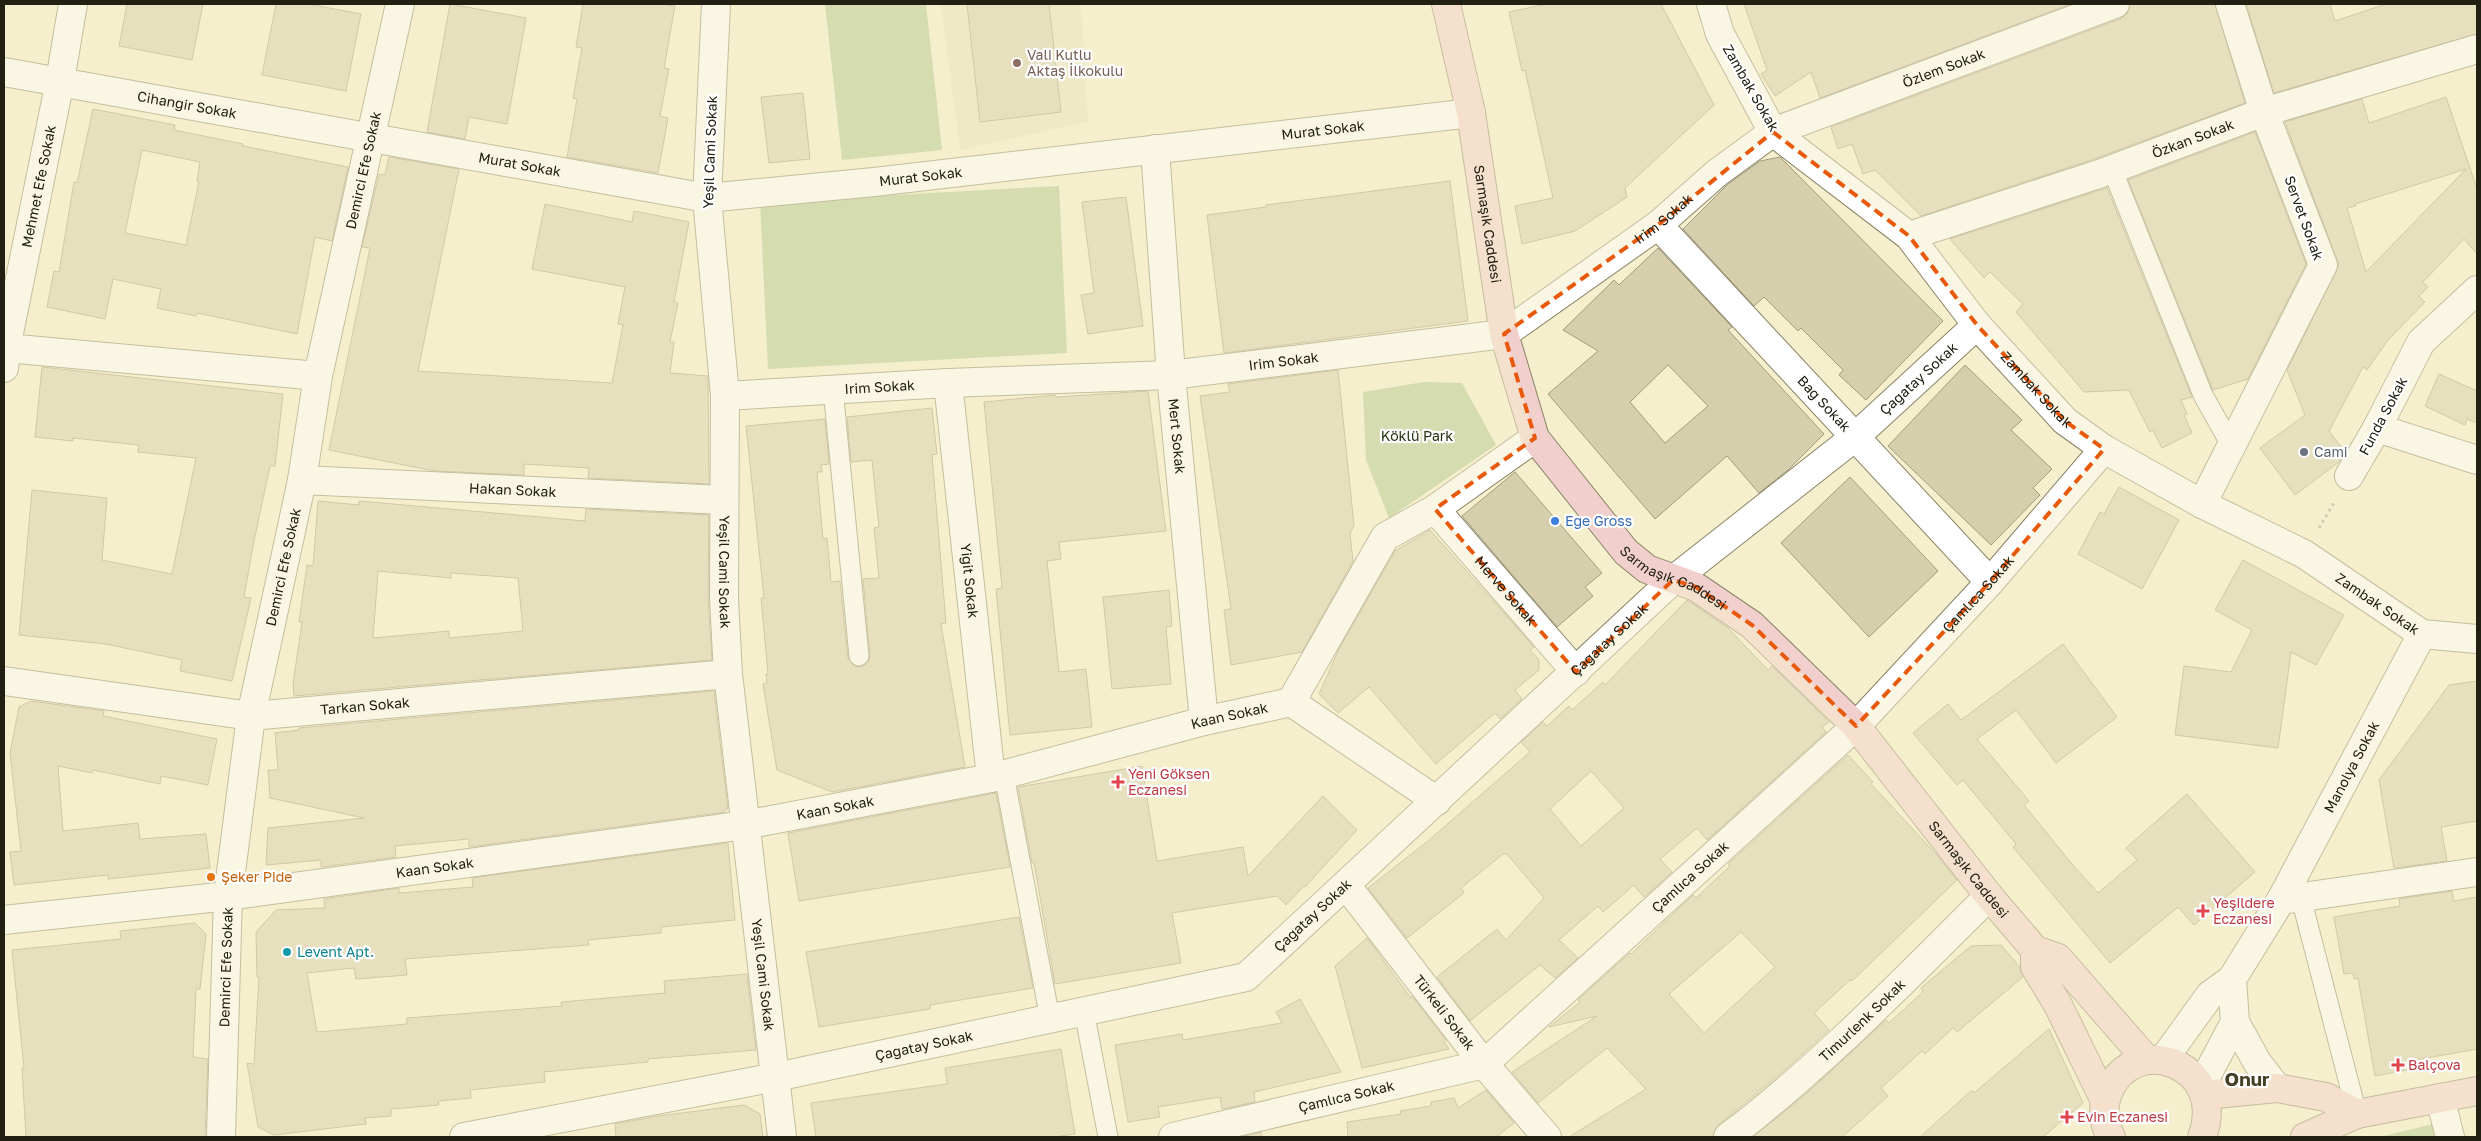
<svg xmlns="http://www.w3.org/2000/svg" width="2481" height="1141" font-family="'Golos Text',sans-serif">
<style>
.built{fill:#e9e2ba}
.green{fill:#aac58c}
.building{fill:#d5cfae;stroke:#a39d7d;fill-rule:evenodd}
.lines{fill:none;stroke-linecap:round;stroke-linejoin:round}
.service-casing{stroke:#8a8465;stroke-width:21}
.pedestrian-casing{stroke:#8a8465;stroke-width:30}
.minor-casing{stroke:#8a8465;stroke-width:30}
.secondary-casing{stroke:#8a8465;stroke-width:30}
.path{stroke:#a5a086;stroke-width:3;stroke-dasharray:2.5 4;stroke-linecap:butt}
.service{stroke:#fff;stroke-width:19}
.pedestrian{stroke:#fff;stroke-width:28}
.minor{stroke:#fff;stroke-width:28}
.secondary{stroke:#f1cfcc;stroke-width:28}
.marked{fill:none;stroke:#e8590c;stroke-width:4;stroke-dasharray:10 6;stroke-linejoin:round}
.education-dot{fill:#8d6e63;stroke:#fff;stroke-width:2}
.worship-dot{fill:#6b7280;stroke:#fff;stroke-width:2}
.shop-dot{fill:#3f7fe0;stroke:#fff;stroke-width:2}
.health-dot{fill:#e0444e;stroke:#fff;stroke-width:2}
.food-dot{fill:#e8710a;stroke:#fff;stroke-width:2}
.culture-dot{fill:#0f9aa8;stroke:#fff;stroke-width:2}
.labels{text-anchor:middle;stroke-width:4.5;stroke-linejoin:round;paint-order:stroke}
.education-label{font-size:14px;fill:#785e54;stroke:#fff;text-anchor:start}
.street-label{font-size:14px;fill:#222013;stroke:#fff}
.park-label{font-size:14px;fill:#22320c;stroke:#fff}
.worship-label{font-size:14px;fill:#5b616d;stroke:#fff;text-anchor:start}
.shop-label{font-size:14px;fill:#366cbe;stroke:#fff;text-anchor:start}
.health-label{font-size:14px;fill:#be3a42;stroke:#fff;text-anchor:start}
.food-label{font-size:14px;fill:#c56008;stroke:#fff;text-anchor:start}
.culture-label{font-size:14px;fill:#0d838f;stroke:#fff;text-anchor:start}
.district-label{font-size:19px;font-weight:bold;fill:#454023;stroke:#fff}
</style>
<rect width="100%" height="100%" fill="#f5efcd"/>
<path class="built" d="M941 4H1081L1088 122 960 150Z"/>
<path class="green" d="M825 4H926L942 150 842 160Z
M1059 186 1067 353 768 369 760 202Z
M1424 382 1462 383 1496 445 1389 518 1366 460 1363 392Z
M2437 1123V1137H2380Z"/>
<path class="building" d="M127 4H203L192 60 119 46Z
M276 4H308L361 14 346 91 262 75Z
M450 4 526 18 507 124 469 117 465 139 427 132Z
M583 4H661L675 6 664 68 669 69 660 116 668 118 658 173 567 157 577 99 573 98 582 48 576 47Z
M967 4H1049L1061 112 980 122Z
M1547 4H1661L1714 105 1625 188 1627 197 1575 231 1522 244 1515 206 1553 198 1525 70 1522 71 1509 12Z
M1744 4H2071L1820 98 1811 72 1775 96 1761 74 1767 70Z
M2130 4H2215L2245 103 2094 159 1921 216 1875 170 1863 174 1852 144 1838 149 1831 127 2120 19 2127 14Z
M2246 4H2330L2335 21 2386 4H2477V34L2274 93Z
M803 93 810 159 769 163 761 97Z
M2446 97 2477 189V254L2464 239 2423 282 2428 287 2419 296 2425 302 2388 340 2367 370 2363 367 2329 431 2345 452 2339 462 2295 495 2260 448 2305 415 2287 370 2339 265 2285 122 2362 99 2369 123ZM2466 169 2366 272 2347 208 2356 206 2355 204Z
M93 109 175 125 174 130 243 144V146L348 167 332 241 315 237 297 334 197 313 196 316 157 308 161 289 113 279 105 319 47 307 54 271 59 272 74 182 77 183ZM142 150 200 162 197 181H199L186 245 125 233Z
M2255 132 2306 264 2248 379 2213 390 2128 180Z
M389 157 459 169 418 371 612 383 623 325 618 324 625 287 532 269 545 204 632 222 634 211 689 222 674 302 678 303 670 342H674L670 373 708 376 709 484 588 478 589 468 524 464V475L434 471 329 450 370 248 362 247 379 174 385 175Z
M1780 157 1943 321 1866 400 1839 375 1843 370 1801 328 1798 331 1764 297 1754 306 1683 229 1727 185 1760 161Z
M1450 181 1468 321 1224 353 1207 215 1266 207V205Z
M2107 188 2192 397 2181 400 2187 414 2184 415 2192 433 2162 448 2153 430 2150 432 2129 390 2084 392 2016 312 2023 304 1990 272 1984 278 1950 239Z
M1126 197 1143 326 1088 334 1081 295 1094 293 1082 202Z
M1658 248 1732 327 1728 330 1824 434 1788 470 1759 493 1727 456 1655 519 1548 394 1598 351 1563 330 1614 280 1619 285ZM1668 365 1708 406 1665 443 1630 402Z
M1965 365 2022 420 2011 430 2052 469 2033 488 2040 495 1991 545 1888 446Z
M42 367 283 394 275 466H270L253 546 244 597 251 598 232 681 180 671 182 660 106 644 19 635 32 490 107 498 102 560 172 574 196 458 138 452 139 445 73 438V441L35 437Z
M1338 370 1354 525 1350 534 1353 561 1302 652 1231 665 1224 610 1231 609 1200 396 1230 392 1228 384Z
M2439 374 2477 391V423L2467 419 2465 425 2425 406Z
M1148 391 1166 531 1059 542 1061 559 1047 561 1059 672 1086 669 1092 727 1010 735 996 589 1002 588 984 402 1055 395 1056 397Z
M932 408 937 454 932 455 946 623 941 624 965 767 832 792 777 770 763 684 767 683 766 674H768L761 598H764L746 426 825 419 829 464 821 465 822 472H817L823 539 827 538 831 582 840 581 848 658 854 666 861 667 869 661 870 655 863 579 879 578 874 528 879 527 872 460 851 462 847 417Z
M1515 472 1602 573 1585 587 1593 596 1557 627 1462 516Z
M1850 477 1938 571 1869 637 1781 543Z
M2119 487 2179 520 2142 589 2078 554 2100 512 2104 514Z
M318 501 359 505V501L585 521 586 509 709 515 708 599 712 660 294 696 293 684 302 622H299L307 565 313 566ZM378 571 451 578V573L518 578 523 631 449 638V631L373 638Z
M1430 530 1534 647 1530 650 1539 660V670L1515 690 1522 699 1500 719 1495 713 1436 764 1369 687 1338 713 1319 694 1339 649 1395 551Z
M2243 560 2344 615 2316 665 2291 652 2278 748 2175 735 2184 666 2231 672 2252 630 2215 610Z
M1169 590 1172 626 1166 627 1171 684 1112 689 1103 597Z
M1687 600 1728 628 1768 670 1772 666 1829 722 1822 727 1826 732 1707 840 1697 828 1660 859 1672 872 1644 897 1634 885 1603 912 1598 906 1559 940 1578 958 1555 978 1540 965 1470 1021 1437 977 1497 929 1506 940 1544 898 1507 854H1503L1461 888 1464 893 1407 938 1368 888 1428 841 1530 752 1521 742 1543 722 1547 726 1569 706 1572 710 1603 682 1605 685ZM1591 771 1624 808 1581 846 1550 809Z
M2063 644 2117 717 2056 763 2016 710 1977 739 2029 801 2024 805 2072 864 2098 893 2137 860 2126 848 2187 794 2255 872 2194 925 2178 907 2110 963 2013 847 2016 844 1963 780 1957 785 1913 733 1948 704 1961 720Z
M2477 681V821L2441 827 2447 861 2394 868 2379 780 2449 685Z
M714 691 728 809H725V812L469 847V839L395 846 396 857 321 867V860L266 865 268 828 364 818 270 798 268 770H278L275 733 299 730V728Z
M31 701 104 711 103 716 217 739 208 785 161 776 160 784 93 770 92 773 58 766 63 831 138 823 140 839 206 834 210 868 108 879V875L14 885 10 852 21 851 10 753 19 707Z
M1848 755 1873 782 1871 784 1936 854 1957 880 1852 981 1851 979 1814 1013 1829 1030 1786 1069 1718 1125 1713 1137H1569L1646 1089 1607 1048 1538 1103 1512 1072 1597 1016 1549 1027 1580 1002 1578 1000 1630 953 1631 954 1693 895 1696 898 1730 866 1728 864ZM1741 932 1775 967 1704 1033 1669 994Z
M1142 766 1157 861 1243 847 1248 876 1323 796 1357 830 1305 887 1304 886 1286 905 1277 896 1172 913 1181 963 1055 984 1034 862 1032 863 1018 787Z
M996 793 1010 867 799 901 788 833Z
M728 843 735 920 661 927V933L588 940 589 945 405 959 407 975 356 979 354 968 307 973 317 1032 407 1024V1018L562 1006 561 1002 665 993 664 981 747 974 756 1050 648 1059V1062L544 1072 545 1082 470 1090 471 1098 438 1101 439 1105 391 1109V1116L365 1118 366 1124 274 1135 258 1127 247 1063 254 1064 259 977H257L256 932 276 910 325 908 324 899 399 888V893L473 887 472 878Z
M2452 891 2454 901 2477 897V1049L2410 1061 2412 1069 2375 1076 2358 978 2354 979 2353 973 2344 974 2334 917 2400 906 2399 899Z
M1019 917 1033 988 930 1005V1009L819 1027 806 952Z
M195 923 206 934 200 989H196L193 1057 208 1059 205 1137H26L22 1068H24L12 950 121 939 120 931Z
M1367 938 1411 998 1412 996 1446 1040 1444 1042 1449 1049 1362 1068 1335 966Z
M2001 945 2019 966 2023 977 1957 1032 1953 1028 1925 1054 1922 1051 1881 1088 1888 1096 1842 1137H1753L1807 1093 1886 1020 1889 1023 1923 992 1921 988 1971 946Z
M1300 999 1341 1072 1254 1092 1255 1102 1222 1109 1220 1097 1158 1107 1160 1117 1128 1122 1115 1045 1182 1034 1183 1040 1282 1023 1276 1012Z
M2049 1029 2083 1103 2043 1137H1920L1972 1090 1974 1093Z
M1061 1049 1075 1134 1054 1137H816L811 1103 947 1084 945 1068Z
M1486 1090 1514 1123 1496 1137H1348L1347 1122 1401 1114 1400 1111 1431 1106V1102L1454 1098 1458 1108Z
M744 1105 760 1114 763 1137H616L615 1124 658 1116Z
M1261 1132 1262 1137H1240Z"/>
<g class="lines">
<g class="service-casing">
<path id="service" d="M2112 169 2203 395 2231 445
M833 389 859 656
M1004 775 1050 1019
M2301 898 2357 1114
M1084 1011 1108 1137"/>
</g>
<g class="pedestrian-casing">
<path id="pedestrian" d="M2349 476 2377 428"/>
</g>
<g class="minor-casing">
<g id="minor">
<path id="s1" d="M716 4 707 198 725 396 724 599 728 674 782 1137"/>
<path id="s2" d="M1711 4 1720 34 1773 132 1909 236 1977 325 2065 421 2104 449 2202 504 2304 554 2422 634 2477 639"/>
<path id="s3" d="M4 72 707 198 874 182 1471 113"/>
<path id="s4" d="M1155 149 1171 375 1204 721"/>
<path id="s5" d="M1658 225 1990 582"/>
<path id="s6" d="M1909 236 2099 174 2264 112 2477 49"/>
<path d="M2477 290 2421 342 2377 428 2477 460"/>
<path d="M6 348 318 376"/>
<path id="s7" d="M4 368 6 348 60 81 73 4"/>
<path id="s8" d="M948 383 991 778"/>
<path id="s9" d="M725 396 948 383 1171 375 1504 334 1658 225 1717 173 1773 132 2115 4"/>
<path id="s10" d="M302 480 724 500"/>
<path d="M2202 504 2323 265 2264 112 2230 4"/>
<path id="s11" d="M1435 509 1576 672"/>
<path id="s12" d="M4 681 251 716 728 674"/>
<path d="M1291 702 1437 801"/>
<path id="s13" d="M1346 885 1484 1064 1547 1137"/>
<path d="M2281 900 2477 872"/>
<path id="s14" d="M4 920 228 896 745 825 991 778 1204 721 1291 702 1385 537 1435 509 1535 438"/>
<path d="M2235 1022 2257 1062 2277 1088"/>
<path id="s15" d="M2163 1060 2210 995 2232 979 2281 900 2422 634"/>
<path d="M2201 1086 2235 1022 2232 979"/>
<path d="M2440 1098 2450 1137"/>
<path id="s16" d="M221 1137 228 896 251 716 302 480 318 376 400 4"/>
<path id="s17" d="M464 1137 776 1077 1246 977 1673 580 1855 437 1977 325"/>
<path id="s18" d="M1173 1137 1484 1064 1856 726 1990 582 2104 449"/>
<path id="s19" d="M1728 1137C1822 1066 1905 979 1989 896"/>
</g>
</g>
<g class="secondary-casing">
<g id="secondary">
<path id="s20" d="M1446 4 1471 113 1504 334 1535 438 1626 552 1647 569 1696 587 1752 625 1856 726 1989 896 2035 950 2058 958 2147 1060"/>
<path d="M2035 950V967L2058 1005 2105 1101"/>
<path d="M2205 1095 2277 1088 2326 1097 2357 1114"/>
<path d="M2111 1137C2103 1123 2102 1108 2108 1093 2133 1030 2229 1064 2202 1137"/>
<path d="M2305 1137 2357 1114 2477 1091"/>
</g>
</g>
<path class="path" d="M2319 528 2335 501"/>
<use href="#service" class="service"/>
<use href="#pedestrian" class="pedestrian"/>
<use href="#minor" class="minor"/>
<use href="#secondary" class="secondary"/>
</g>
<path d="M0 0H2481V1141H0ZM1773 132 1909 236 1977 325 2065 421 2104 449 1990 582 1856 726 1752 625 1696 587 1673 580 1576 672 1435 509 1535 438 1504 334 1658 225Z" fill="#f5efcd" fill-opacity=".55" fill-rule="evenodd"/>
<path class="marked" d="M1773 132 1909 236 1977 325 2065 421 2104 449 1990 582 1856 726 1752 625 1696 587 1673 580 1576 672 1435 509 1535 438 1504 334 1658 225Z"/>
<circle class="education-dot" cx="1017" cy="63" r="5"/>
<circle class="worship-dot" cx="2304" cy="452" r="5"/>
<circle class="shop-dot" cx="1555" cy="521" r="5"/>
<g class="health-dot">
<path d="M1115.5 774.5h5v5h5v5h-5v5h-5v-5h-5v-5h5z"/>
<path d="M2200.5 903.5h5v5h5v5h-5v5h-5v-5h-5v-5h5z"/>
<path d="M2395.5 1057.5h5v5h5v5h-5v5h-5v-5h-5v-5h5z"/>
<path d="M2064.5 1109.5h5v5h5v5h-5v5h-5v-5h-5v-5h5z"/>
</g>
<circle class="food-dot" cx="211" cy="877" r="5"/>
<circle class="culture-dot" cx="287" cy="952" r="5"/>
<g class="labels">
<g class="education-label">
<text x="1027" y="60">Vali Kutlu<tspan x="1027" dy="16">Aktaş İlkokulu</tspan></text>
</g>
<g class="street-label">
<text dy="5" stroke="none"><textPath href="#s9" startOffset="1301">Özlem Sokak</textPath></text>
<text transform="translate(1751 88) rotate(60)" y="5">Zambak Sokak</text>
<text dy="5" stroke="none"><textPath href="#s3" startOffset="186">Cihangir Sokak</textPath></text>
<text dy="5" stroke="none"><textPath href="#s3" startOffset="1334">Murat Sokak</textPath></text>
<text dy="5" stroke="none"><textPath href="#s6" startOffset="300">Özkan Sokak</textPath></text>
<text transform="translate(710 152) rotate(-88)" y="5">Yeşil Cami Sokak</text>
<text dy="5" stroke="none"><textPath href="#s3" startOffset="524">Murat Sokak</textPath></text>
<text dy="5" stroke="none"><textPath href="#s16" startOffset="980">Demirci Efe Sokak</textPath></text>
<text dy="5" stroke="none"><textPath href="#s3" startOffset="929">Murat Sokak</textPath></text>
<text dy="5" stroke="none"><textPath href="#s7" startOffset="185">Mehmet Efe Sokak</textPath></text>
<text dy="5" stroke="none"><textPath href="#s9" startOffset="979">Irim Sokak</textPath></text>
<text transform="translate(2304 218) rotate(70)" y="5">Servet Sokak</text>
<text dy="5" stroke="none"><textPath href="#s20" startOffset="224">Sarmaşık Caddesi</textPath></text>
<text dy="5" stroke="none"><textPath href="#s9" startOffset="560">Irim Sokak</textPath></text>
<text dy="5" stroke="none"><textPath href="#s17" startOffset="1699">Çağatay Sokak</textPath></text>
<text dy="5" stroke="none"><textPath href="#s9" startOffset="155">Irim Sokak</textPath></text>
<text dy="5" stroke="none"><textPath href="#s2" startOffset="514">Zambak Sokak</textPath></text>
<text dy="5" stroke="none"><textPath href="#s5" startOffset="244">Bağ Sokak</textPath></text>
<text transform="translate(2383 416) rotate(-62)" y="5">Funda Sokak</text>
<text dy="5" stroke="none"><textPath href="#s4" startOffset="288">Mert Sokak</textPath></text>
<text dy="5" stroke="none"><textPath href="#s10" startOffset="211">Hakan Sokak</textPath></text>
<text dy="5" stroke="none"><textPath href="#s16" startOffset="575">Demirci Efe Sokak</textPath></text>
<text dy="5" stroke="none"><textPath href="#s1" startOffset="569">Yeşil Cami Sokak</textPath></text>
<text dy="5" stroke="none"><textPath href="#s20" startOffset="644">Sarmaşık Caddesi</textPath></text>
<text dy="5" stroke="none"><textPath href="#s8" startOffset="199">Yiğit Sokak</textPath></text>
<text dy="5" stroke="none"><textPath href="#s11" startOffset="108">Merve Sokak</textPath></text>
<text dy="5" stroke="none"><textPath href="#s18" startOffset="1002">Çamlıca Sokak</textPath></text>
<text dy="5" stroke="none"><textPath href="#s2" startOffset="919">Zambak Sokak</textPath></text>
<text dy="5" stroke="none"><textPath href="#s17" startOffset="1294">Çağatay Sokak</textPath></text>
<text dy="5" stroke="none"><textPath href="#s12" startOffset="364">Tarkan Sokak</textPath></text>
<text dy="5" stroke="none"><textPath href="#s14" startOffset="1244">Kaan Sokak</textPath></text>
<text dy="5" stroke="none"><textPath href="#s15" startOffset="351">Manolya Sokak</textPath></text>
<text dy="5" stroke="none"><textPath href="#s14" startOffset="839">Kaan Sokak</textPath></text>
<text dy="5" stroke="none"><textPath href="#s14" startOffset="434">Kaan Sokak</textPath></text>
<text dy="5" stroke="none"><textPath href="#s20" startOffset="1064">Sarmaşık Caddesi</textPath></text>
<text dy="5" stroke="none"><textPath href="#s18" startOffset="598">Çamlıca Sokak</textPath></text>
<text dy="5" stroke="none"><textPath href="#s17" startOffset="889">Çağatay Sokak</textPath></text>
<text dy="5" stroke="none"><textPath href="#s16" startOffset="170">Demirci Efe Sokak</textPath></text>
<text dy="5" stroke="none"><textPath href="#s1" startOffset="974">Yeşil Cami Sokak</textPath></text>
<text dy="5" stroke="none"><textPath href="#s13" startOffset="161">Türkeli Sokak</textPath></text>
<text dy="5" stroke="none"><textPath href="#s19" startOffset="178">Timurlenk Sokak</textPath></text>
<text dy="5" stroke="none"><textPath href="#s17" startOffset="469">Çağatay Sokak</textPath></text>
<text dy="5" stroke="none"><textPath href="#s18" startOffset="178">Çamlıca Sokak</textPath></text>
</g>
<g class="park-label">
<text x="1417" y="441">Köklü Park</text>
</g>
<g class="worship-label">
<text x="2314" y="457">Cami</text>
</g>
<g class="shop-label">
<text x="1565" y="526">Ege Gross</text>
</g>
<g class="health-label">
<text x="1128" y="779">Yeni Göksen<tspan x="1128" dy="16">Eczanesi</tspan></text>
<text x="2213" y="908">Yeşildere<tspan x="2213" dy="16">Eczanesi</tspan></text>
<text x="2408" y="1070">Balçova</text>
<text x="2077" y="1122">Evin Eczanesi</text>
</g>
<g class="food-label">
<text x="221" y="882">Şeker Pide</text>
</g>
<g class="culture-label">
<text x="297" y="957">Levent Apt.</text>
</g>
<g class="district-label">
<text x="2247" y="1086">Onur</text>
</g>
</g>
<rect width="2481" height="1141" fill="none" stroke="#222013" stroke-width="10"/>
</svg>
